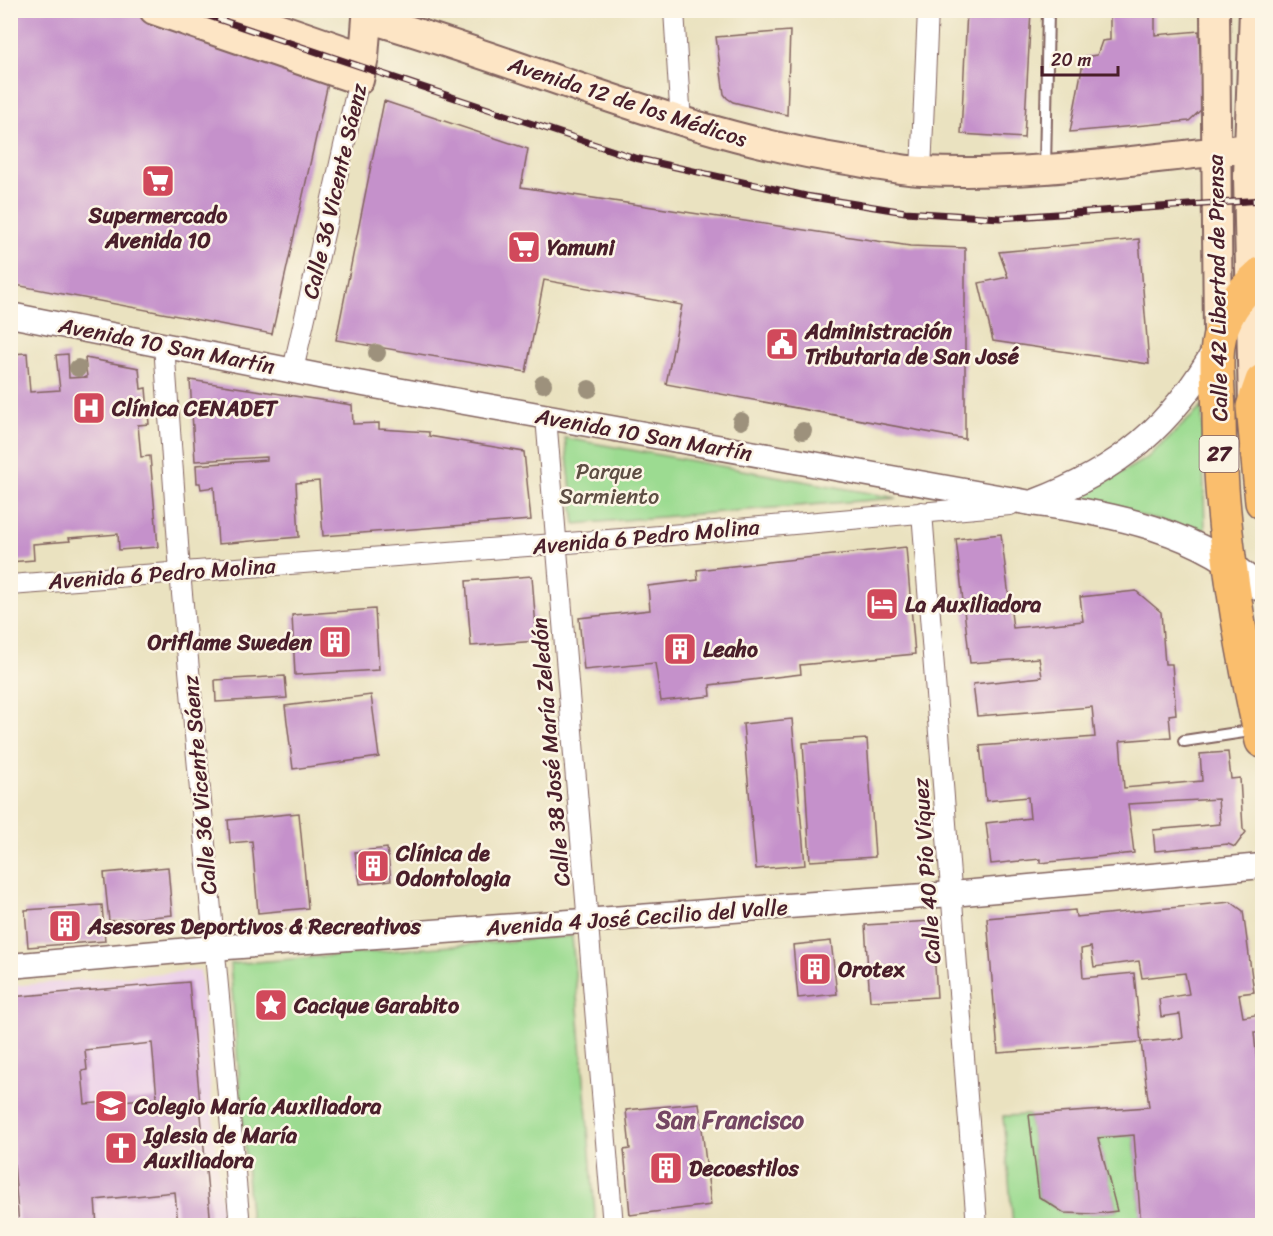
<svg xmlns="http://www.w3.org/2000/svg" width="1273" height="1236" font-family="Sriracha,sans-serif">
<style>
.built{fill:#ecd1ea}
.green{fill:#9cdb91;stroke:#737d5e;stroke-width:1.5}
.building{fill:#c591cb;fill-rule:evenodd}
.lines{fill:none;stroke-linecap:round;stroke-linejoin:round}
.service-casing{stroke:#82635f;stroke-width:14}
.minor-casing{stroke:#82635f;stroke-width:22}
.tertiary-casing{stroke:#82635f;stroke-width:27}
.secondary-casing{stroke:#82635f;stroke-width:32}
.trunk-casing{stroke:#82635f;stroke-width:36}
.service{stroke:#fff;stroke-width:10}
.minor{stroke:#fff;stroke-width:20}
.tertiary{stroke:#fff;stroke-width:24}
.secondary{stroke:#fde5c5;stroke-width:28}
.trunk{stroke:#fabe6d;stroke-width:33}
.rail-casing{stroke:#4a1f2b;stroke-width:7}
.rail{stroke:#fcf5e5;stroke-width:4.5;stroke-dasharray:14;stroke-linecap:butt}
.tree{fill:#9d917c}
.labels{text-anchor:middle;stroke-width:5;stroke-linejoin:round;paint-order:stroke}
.shield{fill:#fcf5e5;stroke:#7f5f63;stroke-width:1.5}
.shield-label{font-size:21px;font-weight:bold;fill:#4a1f2b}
.street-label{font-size:22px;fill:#4a1f2b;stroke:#fcf5e5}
.poi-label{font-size:22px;font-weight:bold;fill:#4a1f2b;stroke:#fcf5e5;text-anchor:start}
.park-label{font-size:22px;fill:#5e4e44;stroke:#fcf5e5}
.neighbourhood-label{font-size:24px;font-weight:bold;fill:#754763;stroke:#fcf5e5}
</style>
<rect width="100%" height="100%" fill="#fcf5e5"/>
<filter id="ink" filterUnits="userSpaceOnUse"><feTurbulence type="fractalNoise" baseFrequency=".0167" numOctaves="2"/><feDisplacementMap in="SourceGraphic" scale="12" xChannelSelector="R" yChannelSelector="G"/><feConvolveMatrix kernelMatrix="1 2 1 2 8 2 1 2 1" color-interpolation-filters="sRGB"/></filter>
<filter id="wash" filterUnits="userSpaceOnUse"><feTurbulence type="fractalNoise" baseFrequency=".008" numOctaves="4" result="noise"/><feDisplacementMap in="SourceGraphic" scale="24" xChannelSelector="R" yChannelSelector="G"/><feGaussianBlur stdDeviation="1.35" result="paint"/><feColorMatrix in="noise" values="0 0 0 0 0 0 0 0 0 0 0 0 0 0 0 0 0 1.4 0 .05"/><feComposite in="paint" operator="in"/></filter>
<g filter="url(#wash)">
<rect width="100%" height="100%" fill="#eae2c0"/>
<path class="built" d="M200 970 223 1225 11 1226V986Z"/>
<path class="green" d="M1202 407 1205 532 1075 499 1147 458Z
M565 438 897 498 575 524Z
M572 936 596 1225H251L230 964Z
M1029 1115 1039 1197 1064 1213 1094 1214 1117 1211 1098 1138 1134 1135 1141 1225H1013L1003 1116Z"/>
<g id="blocks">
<path class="building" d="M10 10H130L329 79 272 334 10 284Z
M967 10H1031L1024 138 961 134Z
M1147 10H1155V35L1199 31 1203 108 1189 121 1070 132 1084 57 1097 55 1102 41 1110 40V13Z
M790 31 787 115 733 102 727 98 724 94 716 37Z
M384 101 528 149 521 187 910 246 965 248V439L666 384 682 305 544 280 526 372 336 340Z
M1139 239 1149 364 993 341 979 283 1008 277 999 252Z
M27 353 30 392 60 390 56 355 68 354 69 378 87 377 85 358 139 368 141 389 146 388 149 424 138 425 141 457 150 456 158 547 119 550 118 534 69 538 70 541 33 544 34 560 10 562V354Z
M190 380 352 405 353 424 379 423V429L429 432V436L524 452 531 520 323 536 319 481 296 483 299 537 218 544 214 487 201 489 200 483H197L196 465 267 460V457L195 461Z
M1001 534 1013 628 1083 621 1080 597 1136 591 1161 612 1165 664H1172L1176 714 1169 715 1171 737 1120 741 1124 788 1202 781 1200 754 1228 752 1231 779 1240 778 1243 829 1246 832 1235 847 1228 844 1155 851 1153 830 1220 824 1218 799 1128 804 1134 853 1040 863V859L991 864 986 823 1030 818 1028 797 986 801 980 746 1095 737 1092 707 977 716 973 684 1042 677 1039 658 970 663 956 539Z
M906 547 915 654 800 665 801 674 710 685 711 696 661 701 655 663 584 670 579 618 650 610 648 586 698 580 697 570Z
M532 576 537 641 471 646 466 581Z
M375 609 379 670 295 675 292 615Z
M285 676 287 698 216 702 215 680Z
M371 695 379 757 293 769 285 706Z
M792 719 805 865 756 869 743 724Z
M867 739 875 857 810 861 803 743Z
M299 813 308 908 258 913 252 841 230 843 228 820Z
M387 848 391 880 360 884 355 852Z
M168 867 172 915 109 921 104 873Z
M1231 902 1243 911 1254 992 1239 994 1243 1017 1261 1014 1262 1027V1032H1254L1258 1072 1262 1071V1223L1141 1226 1134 1135 1098 1138 1117 1211 1094 1214 1064 1213 1039 1197 1029 1115 1149 1107 1141 1042 1183 1038 1180 1014 1161 1017 1159 999 1189 994 1185 973 1142 978 1139 961 1094 967 1091 947 1081 949 1083 978 1134 973 1141 1042 998 1053 987 918 1075 910 1076 917Z
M102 905 105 941 28 947 25 910Z
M932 921 937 997 870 1001 865 925Z
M831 941 837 994 798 998 793 945Z
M189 982 211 1226H178L175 1192 95 1200 97 1226H19L10 1114V997ZM152 1043 157 1098 85 1104 82 1071 87 1070 85 1050Z
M699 1103 711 1205 630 1215 624 1150 630 1149 626 1110Z"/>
</g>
</g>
<g filter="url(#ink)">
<use href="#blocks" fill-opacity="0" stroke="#82635f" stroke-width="1.5"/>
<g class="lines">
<g class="service-casing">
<path id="service" d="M1045 169 1048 10
M1184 741 1257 730"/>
</g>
<g class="minor-casing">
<path id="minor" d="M674 10 681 123
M921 171 928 10
M164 345 180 572 240 1226
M293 370 359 80
M546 417 613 1226
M922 512 977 1226
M10 585 648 537 1010 505"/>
</g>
<g class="tertiary-casing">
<path id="tertiary" d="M10 315 324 377 1031 503C1110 513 1203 531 1262 590
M1034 502C1119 470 1172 426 1217 346
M10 966 213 948 952 894 1262 866"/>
</g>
<g class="secondary-casing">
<path id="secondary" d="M154 10 359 80 364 57 367 18C530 64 685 136 853 161 876 165 899 170 922 171 1037 177 1149 157 1262 147
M228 10 364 57
M1215 10 1218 336
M1253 407 1248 176 1254 10"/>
</g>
<g class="trunk-casing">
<path id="trunk" d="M1262 273C1240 292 1222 315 1218 345 1215 368 1219 394 1219 418 1220 527 1238 635 1262 741
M1262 381 1253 407 1262 502"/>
</g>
<use href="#service" class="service"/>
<use href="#minor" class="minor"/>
<use href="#tertiary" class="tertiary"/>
<use href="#secondary" class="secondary"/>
<use href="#trunk" class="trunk"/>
<g class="rail-casing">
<path id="rail" d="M191 10 635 158 806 196 905 212 1000 218 1262 200"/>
</g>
<use href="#rail" class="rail"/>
</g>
<g class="tree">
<circle cx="377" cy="353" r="9"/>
<circle cx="78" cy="368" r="9"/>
<circle cx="543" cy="384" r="9"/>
<circle cx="589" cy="389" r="9"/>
<circle cx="741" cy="421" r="9"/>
<circle cx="803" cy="431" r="9"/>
</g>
</g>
<defs>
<g id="supermarket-square" transform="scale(1.725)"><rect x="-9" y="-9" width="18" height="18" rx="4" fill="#d1495b" stroke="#fcf5e5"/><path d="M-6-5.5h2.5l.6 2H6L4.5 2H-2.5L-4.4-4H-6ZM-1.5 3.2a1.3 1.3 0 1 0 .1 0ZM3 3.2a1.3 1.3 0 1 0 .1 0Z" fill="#fff"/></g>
<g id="civic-square" transform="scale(1.725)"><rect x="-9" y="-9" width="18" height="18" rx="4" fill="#d1495b" stroke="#fcf5e5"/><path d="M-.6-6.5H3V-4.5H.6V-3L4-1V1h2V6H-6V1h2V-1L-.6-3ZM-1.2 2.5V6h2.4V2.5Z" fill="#fff"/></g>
<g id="hospital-square" transform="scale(1.725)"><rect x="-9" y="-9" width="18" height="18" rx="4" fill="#d1495b" stroke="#fcf5e5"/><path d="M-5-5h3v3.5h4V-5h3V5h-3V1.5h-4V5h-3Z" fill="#fff"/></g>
<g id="hotel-square" transform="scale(1.725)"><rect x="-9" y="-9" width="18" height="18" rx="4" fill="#d1495b" stroke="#fcf5e5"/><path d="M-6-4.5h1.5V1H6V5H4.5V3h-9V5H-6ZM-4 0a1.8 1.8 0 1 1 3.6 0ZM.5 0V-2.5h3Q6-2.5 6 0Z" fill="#fff"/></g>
<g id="building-square" transform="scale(1.725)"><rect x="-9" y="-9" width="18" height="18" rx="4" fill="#d1495b" stroke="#fcf5e5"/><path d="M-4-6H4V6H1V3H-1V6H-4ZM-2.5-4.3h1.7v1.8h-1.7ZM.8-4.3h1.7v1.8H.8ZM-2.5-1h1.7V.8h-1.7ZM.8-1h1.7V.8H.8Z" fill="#fff"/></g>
<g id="sight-square" transform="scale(1.725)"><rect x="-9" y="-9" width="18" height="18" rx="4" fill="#d1495b" stroke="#fcf5e5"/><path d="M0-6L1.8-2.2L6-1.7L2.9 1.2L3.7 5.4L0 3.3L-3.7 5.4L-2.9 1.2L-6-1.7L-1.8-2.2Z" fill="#fff"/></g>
<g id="school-square" transform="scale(1.725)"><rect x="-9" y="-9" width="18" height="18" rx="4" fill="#d1495b" stroke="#fcf5e5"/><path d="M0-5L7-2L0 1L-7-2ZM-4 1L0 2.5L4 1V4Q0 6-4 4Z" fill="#fff"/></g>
<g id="church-square" transform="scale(1.725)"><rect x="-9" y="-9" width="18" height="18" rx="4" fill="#d1495b" stroke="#fcf5e5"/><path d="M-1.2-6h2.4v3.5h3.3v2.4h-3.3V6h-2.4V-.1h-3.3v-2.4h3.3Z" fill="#fff"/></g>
</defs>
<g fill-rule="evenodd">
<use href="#supermarket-square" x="158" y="181"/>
<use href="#supermarket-square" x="524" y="247"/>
<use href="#civic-square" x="782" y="344"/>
<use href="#hospital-square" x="89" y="408"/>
<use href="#hotel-square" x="882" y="604"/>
<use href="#building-square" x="335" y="642"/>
<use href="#building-square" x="680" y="649"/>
<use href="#building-square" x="373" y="866"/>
<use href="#building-square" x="65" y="926"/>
<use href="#building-square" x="815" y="969"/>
<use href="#sight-square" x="271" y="1005"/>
<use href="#school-square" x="111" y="1106"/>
<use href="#church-square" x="121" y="1148"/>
<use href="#building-square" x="666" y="1168"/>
</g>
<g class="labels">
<rect class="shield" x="1199.5" y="436" width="39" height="36" rx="4.5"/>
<g class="shield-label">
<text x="1219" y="461">27</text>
</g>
<g class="street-label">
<text transform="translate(628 101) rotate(18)" y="8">Avenida 12 de los Médicos</text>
<text transform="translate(334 191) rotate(-77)" y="8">Calle 36 Vicente Sáenz</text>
<text transform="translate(1217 288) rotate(-91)" y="8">Calle 42 Libertad de Prensa</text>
<text transform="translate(167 345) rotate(11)" y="8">Avenida 10 San Martín</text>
<text transform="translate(644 434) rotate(10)" y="8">Avenida 10 San Martín</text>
<text transform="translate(646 536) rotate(-5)" y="8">Avenida 6 Pedro Molina</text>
<text transform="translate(162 573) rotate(-4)" y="8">Avenida 6 Pedro Molina</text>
<text transform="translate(550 752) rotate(-95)" y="8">Calle 38 José María Zeledón</text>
<text transform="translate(199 785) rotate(-95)" y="8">Calle 36 Vicente Sáenz</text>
<text transform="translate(926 871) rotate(-94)" y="8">Calle 40 Pío Víquez</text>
<text transform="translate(637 917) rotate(-4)" y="8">Avenida 4 José Cecilio del Valle</text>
</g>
<g class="poi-label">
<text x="158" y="223" text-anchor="middle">Supermercado<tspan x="158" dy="25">Avenida 10</tspan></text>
<text x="547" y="255">Yamuni</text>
<text x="805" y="339">Administración<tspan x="805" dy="25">Tributaria de San José</tspan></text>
<text x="112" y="416">Clínica CENADET</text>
<text x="905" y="612">La Auxiliadora</text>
<text x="312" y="650" text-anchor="end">Oriflame Sweden</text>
<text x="703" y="657">Leaho</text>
<text x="396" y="861">Clínica de<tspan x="396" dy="25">Odontologia</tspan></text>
<text x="88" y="934">Asesores Deportivos &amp; Recreativos</text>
<text x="838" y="977">Orotex</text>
<text x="294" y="1013">Cacique Garabito</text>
<text x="134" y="1114">Colegio María Auxiliadora</text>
<text x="144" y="1143">Iglesia de María<tspan x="144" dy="25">Auxiliadora</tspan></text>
<text x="689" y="1176">Decoestilos</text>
</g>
<g class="park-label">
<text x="609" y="479">Parque<tspan x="609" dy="25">Sarmiento</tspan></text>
</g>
<g class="neighbourhood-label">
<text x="730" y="1128">San Francisco</text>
</g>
</g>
<rect width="1273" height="1236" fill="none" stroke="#fcf5e5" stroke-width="36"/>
<path d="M1042 66v9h76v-9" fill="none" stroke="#4a1f2b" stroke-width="3"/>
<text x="1051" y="66" font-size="18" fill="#4a1f2b" stroke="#fcf5e5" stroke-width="4.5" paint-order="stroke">20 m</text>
</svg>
